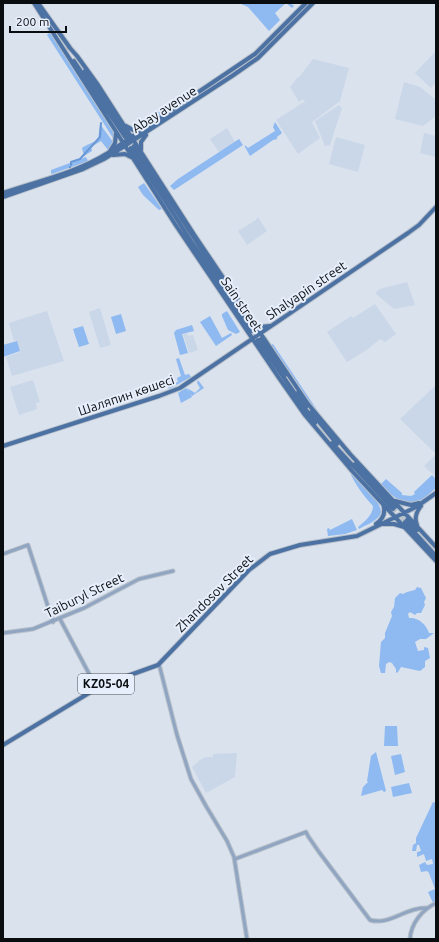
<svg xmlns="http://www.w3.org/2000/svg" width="439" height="942" font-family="Ubuntu,sans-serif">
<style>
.built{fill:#cad7e9}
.green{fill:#8eb9f1}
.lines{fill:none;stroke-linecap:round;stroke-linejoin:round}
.canal{stroke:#6998d5;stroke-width:2}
.major-tunnel{stroke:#bac2cc;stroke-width:4;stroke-dasharray:4 2;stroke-linecap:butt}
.minor-casing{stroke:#b8c0ca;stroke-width:5}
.major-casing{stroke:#b8c0ca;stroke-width:6}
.minor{stroke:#90a5c1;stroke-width:3}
.major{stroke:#4c71a3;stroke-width:4}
.labels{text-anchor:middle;stroke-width:4;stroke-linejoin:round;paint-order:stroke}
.shield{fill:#e6effb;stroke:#4c5156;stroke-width:1}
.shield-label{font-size:12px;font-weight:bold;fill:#0a0d10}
.street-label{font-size:13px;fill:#0a0d10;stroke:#e6effb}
</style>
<rect width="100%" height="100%" fill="#d9e2ed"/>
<path class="built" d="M436 51V82L431 88 415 73Z
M313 59 349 68 340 101 312 122 320 138 298 154 276 120 304 102 306 104 303 99 299 102 290 87 298 77H300V76Z
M404 82 420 87 436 100V116L423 126 395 119Z
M339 105 342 108 330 145 325 146 315 121Z
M227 128 235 142 219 152 210 139Z
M424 133 436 136V157L420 153Z
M336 137 365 145 358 172 329 164Z
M258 217 267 231 247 245 238 231 256 220Z
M407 282 415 305 394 309 376 294 377 291 380 289Z
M375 304 396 334 385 342 380 339 368 349 347 362 327 332 351 316 353 318Z
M100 308 111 345 100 348 89 312Z
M47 311 64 361 12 376 6 357 20 352 16 340 14 341 9 323Z
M187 333 188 336 193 335 198 350 189 353 183 334Z
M33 380 40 402 36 403 37 409 19 415 10 387Z
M436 385V477L424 466 436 454 400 419Z
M237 753 235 777 206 793 192 767 200 760 206 757H213V754Z"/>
<path class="green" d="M239 3H291L294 6 292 8 286 3 275 13 280 20 269 31 248 7Z
M49 33 51 34 114 133 113 138 47 35Z
M180 97 183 101 150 123 145 121Z
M275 122 282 133 277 137V139L273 140 250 156 245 147V145L248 148 275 131 273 127Z
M100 124 113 142 108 150 101 141 91 147 92 151 84 156 82 148C85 145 93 143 98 140Z
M239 139 243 145 174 190 170 186 178 179Z
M86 157 88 161 52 174 51 173V170Z
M144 183 162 209 159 210 143 195 138 187Z
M227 311 240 332 236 334 228 330 222 316V314Z
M121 314 126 331 116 334 111 317Z
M210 316 222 338 231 333 232 335 216 346 200 322Z
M192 325 194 331 182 334 188 353 180 355 174 333 176 330Z
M83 326 89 344 79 347 73 329Z
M17 341 20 351 3 357V345Z
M273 344 323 419 321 420 271 345Z
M179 358 185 375 189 374 191 377 169 389 167 385 178 382 177 378 181 376 176 359Z
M198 380 204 388 192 396 190 393 192 397 181 403 178 393 186 388 189 392 187 388 195 393 200 388 197 383Z
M352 473C359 481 386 505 380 515 375 522 366 525 359 529L358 527C365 521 373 515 373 506 364 496 357 487 351 475Z
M432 475 436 479V488C431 492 426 497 421 500 405 509 391 495 380 485L386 479 402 493V495L411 496 415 494 414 492Z
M352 519 357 530 345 534 328 536 327 529 329 528 330 530Z
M417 587 421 588 426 598 424 602 425 605 421 613H417L415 615 410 612 408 614 409 618C418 617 426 624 429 633H434L426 639H420L415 642 418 651 424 650V647L428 648 430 658 425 661V667L420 671 401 667 398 672 396 673V669L392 663 389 662 386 664 385 673H381L379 666 381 642 385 638V633L392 616 391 612 394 607 395 598 400 593 403 594 407 592 415 590Z
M385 726H397L398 746H384Z
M376 752 386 791 384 792 382 790 361 796 363 787 368 782 367 781 371 756Z
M401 754 405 772 395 775 391 756Z
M409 783 412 793 393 797 391 787Z
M433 802 436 803V901L433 903 428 892 435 889 429 873 427 871 421 872 419 865 425 862 427 865 433 864 432 859 426 861 424 854 417 857V852L421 851 419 845H417L416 851H412L413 845 416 843V838Z"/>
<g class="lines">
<path class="canal" d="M71 165V162L80 159 100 137 101 123
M70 169V167"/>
<path class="major-tunnel" d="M395 507 407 520
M393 509 405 522"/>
<g class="minor-casing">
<path id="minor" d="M3 554 28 545 53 622
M60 619 95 685 93 688 94 690
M3 633 33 629 84 608 139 579 173 571
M159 664 177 735 191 779 206 806 227 841 234 857 247 939
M235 859 306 832 308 836 319 852 370 920C387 925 401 912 417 909 420 908 424 908 427 908
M410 939C411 923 422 910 436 903"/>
</g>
<g class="major-casing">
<path id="major" d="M34 3 175 224 279 378 305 415 353 472 436 561
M38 3 70 48
M69 47 77 56 98 85 195 236 308 404 350 454 436 547
M74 61 125 137
M85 71 127 136
M126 126 133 130 142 129
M134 146 232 296
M131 148 191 241 252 331
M141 150V142L146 135
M110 151 115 143 116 133
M113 155 125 154 131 157
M3 193C38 181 76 173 108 153L255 54 306 3
M3 197 83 169 104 159 123 147 232 76 258 58 313 3
M241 310 255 330
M256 325 260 327 270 326
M261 339 285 375
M258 340 315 423
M297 393 307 406
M311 412 337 444
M332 443 393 509
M3 446 159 396 180 388 408 233 419 225 436 207
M355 464 395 507
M395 501 411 505 419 503
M407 520 417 530
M405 522 436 556
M376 524C383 519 386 512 383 504
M381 524H394L404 527
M417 525C414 518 416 512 421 506
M3 745 94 690 119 679 158 665 249 570 270 554 300 545 357 536 416 507 436 493"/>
</g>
<use href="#minor" class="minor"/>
<use href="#major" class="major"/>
</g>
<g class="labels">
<rect class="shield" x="78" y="674" width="56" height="20" rx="3"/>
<g class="shield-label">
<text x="106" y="688">KZ05-04</text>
</g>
<g class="street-label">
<text transform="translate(164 109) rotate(-33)" y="5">Abay avenue</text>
<text transform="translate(306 290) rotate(-34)" y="5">Shalyapin street</text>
<text transform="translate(242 304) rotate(56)" y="5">Sain street</text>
<text transform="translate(126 395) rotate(-19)" y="5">Шаляпин көшесі</text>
<text transform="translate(214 593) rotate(-45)" y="5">Zhandosov Street</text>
<text transform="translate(84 595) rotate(-26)" y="5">Taiburyl Street</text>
</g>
</g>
<rect width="439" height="942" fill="none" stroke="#0a0d10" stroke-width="8"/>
<path d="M10 26v6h56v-6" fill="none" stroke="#0a0d10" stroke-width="2"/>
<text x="16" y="26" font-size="12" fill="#0a0d10" stroke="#e6effb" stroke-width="3" paint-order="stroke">200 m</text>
</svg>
